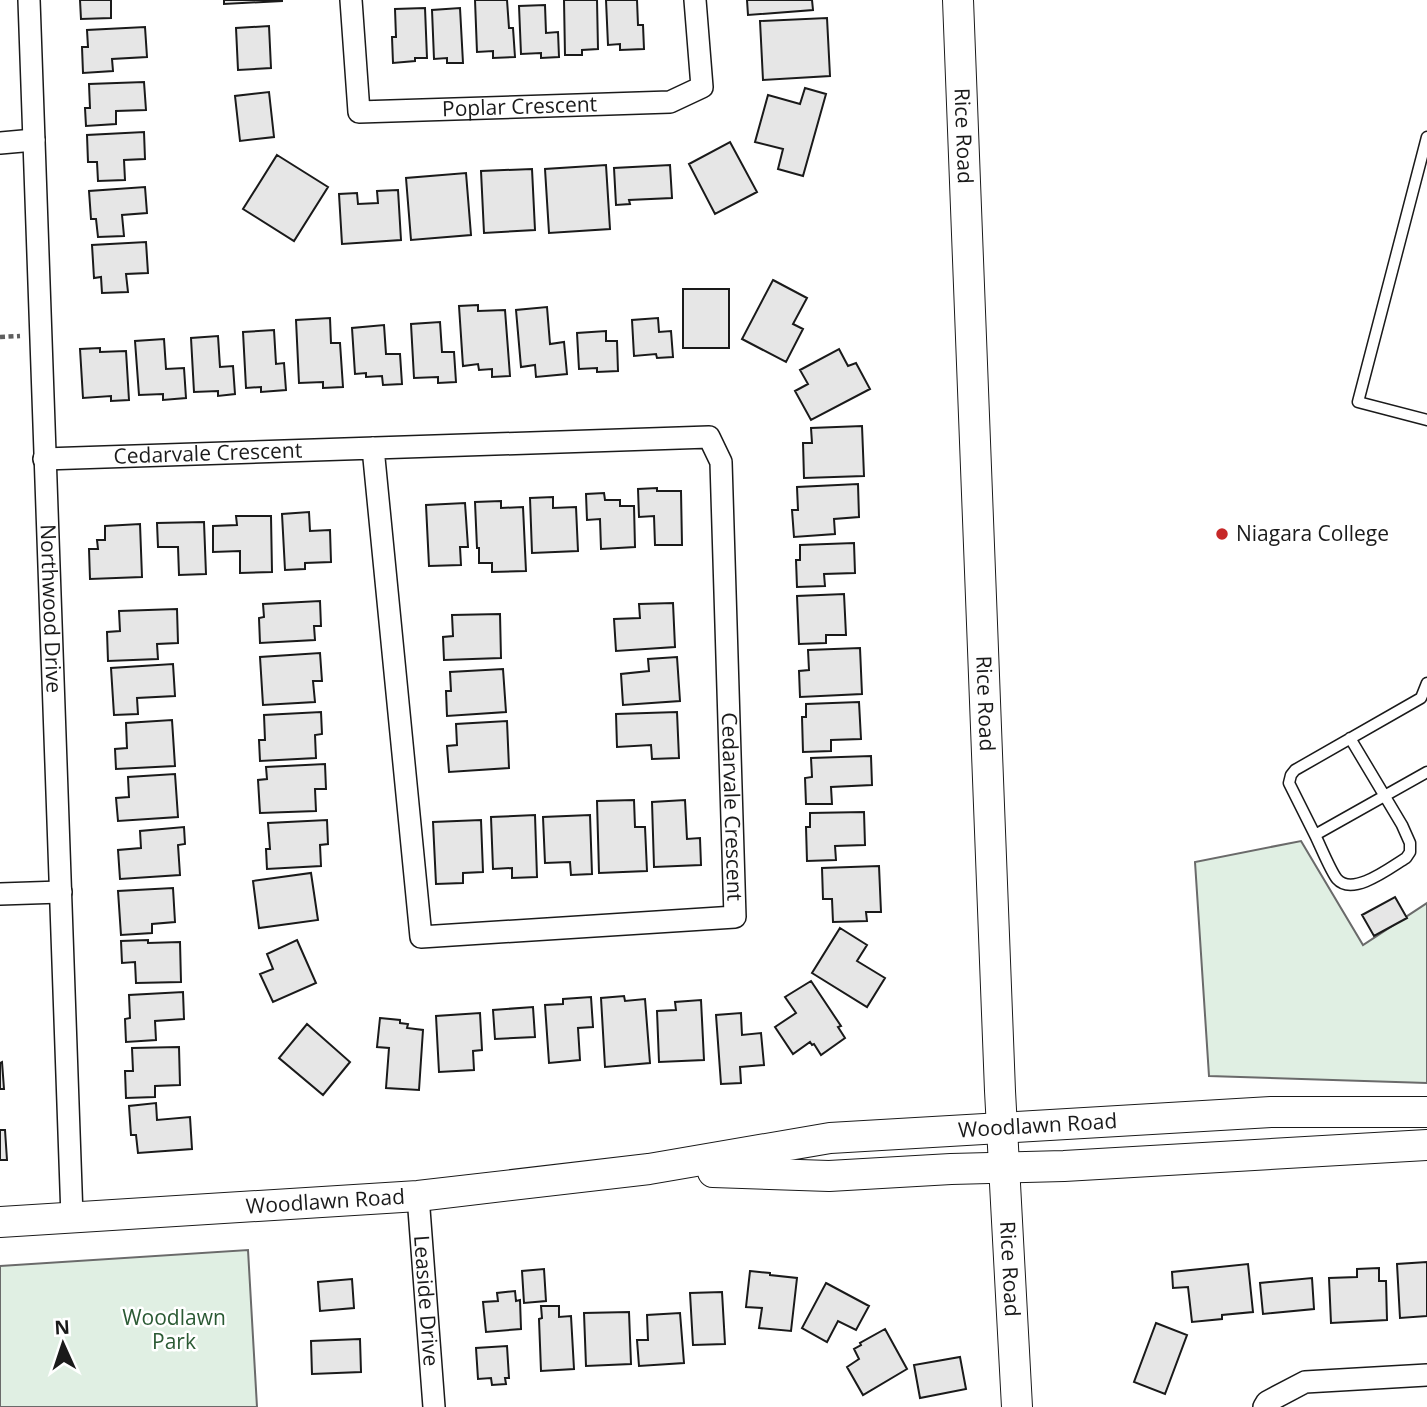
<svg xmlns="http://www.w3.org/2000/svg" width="1427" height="1407" font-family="'Open Sans',sans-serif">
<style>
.green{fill:#e0efe3;stroke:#6a6a6a;stroke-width:2}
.building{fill:#e6e6e6;stroke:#1a1a1a;stroke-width:2}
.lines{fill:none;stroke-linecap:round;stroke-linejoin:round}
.lane-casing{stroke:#1a1a1a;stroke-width:13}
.street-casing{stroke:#1a1a1a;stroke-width:24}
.secondary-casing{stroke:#1a1a1a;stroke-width:32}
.path{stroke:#5f5f5f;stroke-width:4.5;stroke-dasharray:5 3.5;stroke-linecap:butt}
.lane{stroke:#fff;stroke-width:10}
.street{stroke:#fff;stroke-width:21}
.secondary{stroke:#fff;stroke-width:30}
.poi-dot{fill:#c62828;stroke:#fff;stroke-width:2.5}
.labels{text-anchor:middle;stroke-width:5;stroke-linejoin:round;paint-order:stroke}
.street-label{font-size:21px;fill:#1a1a1a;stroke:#fff}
.poi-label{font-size:21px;fill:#1a1a1a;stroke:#fff;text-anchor:start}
.park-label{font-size:21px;fill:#2b5a34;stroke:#fff}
</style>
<rect width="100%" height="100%" fill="#fff"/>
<path class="green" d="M1301 841 1363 945 1427 903V1083L1209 1076 1195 862Z
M248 1250 257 1407H0V1266Z"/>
<path class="building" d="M80 0H111V18L81 19Z
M224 0H282V1L224 4Z
M475 0H507L509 28H513L515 57 493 58V51L477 52Z
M564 0H597L598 49 582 50V55H565Z
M606 0H637L638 25H643L644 49 620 50V44L608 45Z
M747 0H812L813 10 748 15Z
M545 5 546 33 558 32 559 57 541 58V53L521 54 519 6Z
M425 8 427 58H415V61L393 63 392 37H396L395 9Z
M460 8 463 63H447V58L434 59 432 10Z
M827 18 830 76 763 80 760 21Z
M269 26 271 68 238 70 236 28Z
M145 27 147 57 112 59 113 71 83 73 82 47H88L87 30Z
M144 82 146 110 116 111V124L86 126 85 108H90L89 84Z
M805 88 826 94 803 176 778 169 783 149 755 142 768 95 800 104Z
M269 92 274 137 240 141 235 96Z
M144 132 145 159 124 160 125 180 98 181 97 162H88L87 135Z
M730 142 757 192 715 214 689 164Z
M277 155 328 187 294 241 243 209Z
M606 165 610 229 549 233 545 169Z
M670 165 672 198 629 200 630 204 616 205 614 168Z
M532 169 535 230 484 233 481 171Z
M466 173 471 235 411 240 406 178Z
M145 187 147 213 122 215 124 236 98 237 96 219H91L89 191Z
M398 190 401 240 342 244 339 194 357 193 358 204 378 203 377 191Z
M146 242 148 273 126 274 128 292 102 293 101 277 94 278 92 245Z
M773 280 807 298 793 324 803 329 786 362 742 339Z
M683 289H729V348H683Z
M478 305V311L505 310 510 376 492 377V369L479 370 478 364 463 366 459 306Z
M547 307 550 344 564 342 567 374 536 377 535 365 521 367 516 310Z
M330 318 331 343H340L343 387 323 388V382L299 383 296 320Z
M658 318 659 332 671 331 673 357 657 358 656 354 634 356 632 320Z
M440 322 442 352H454L456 382 438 383V377L414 378 411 324Z
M384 325 386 354H400L402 384 383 385 382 376 366 377V373L355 374 352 328Z
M274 330 276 364 284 363 286 390 261 392V387L246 388 243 332Z
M606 331V341H617L618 371 597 372V368L579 369 577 333Z
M218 336 220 367 233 366 235 394 218 396V391L194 392 191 338Z
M164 339 166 369 184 368 186 398 163 400V394L139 395 135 341Z
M100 348V352L126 351 129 400 111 401V396L83 398 80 349Z
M839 349 848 366 856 363 870 389 811 420 795 391 808 384 800 370Z
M862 426 864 476 804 478 803 443H812L811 428Z
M858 484 859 517 834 519 835 534 794 537 792 510H798L797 487Z
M657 488V491H681L682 545H655L654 516 639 517 638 489Z
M604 493 605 500H620V506H634L635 547 601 549 600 519 587 520 586 494Z
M553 497V508L576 507 578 551 532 553 530 498Z
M501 501V508L523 507 526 571 492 572V563H479V548H477L475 502Z
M465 503 468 547H460L461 565 429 566 426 505Z
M309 512 310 531 330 530 331 562 305 563V569L285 570 282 514Z
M236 516H271L272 572 240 573V551L213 552V526L237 525Z
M204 522 206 574 179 575 178 547H158L157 523Z
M140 524 142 577 90 579 89 549H98L97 540H105V526Z
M854 543 855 573 824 574 825 586 797 587 796 560H800V545Z
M844 594 846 635H826V643L799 644 797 596Z
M320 601 321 626H314L315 640 260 643 259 618 264 617 263 604Z
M673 603 675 647 616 651 614 619 640 618 639 604Z
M177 609 178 643 157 644 158 659 108 661 107 632 120 631 119 611Z
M500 614 501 658 444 660 443 637 453 636 452 615Z
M860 648 862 694 800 697 799 671 809 670 808 650Z
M320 653 322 681H313L315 702 263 705 260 657Z
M677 657 680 701 623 705 621 674 649 671 648 659Z
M173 664 175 696 137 698 138 714 114 715 111 668Z
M503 669 506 712 447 716 446 691H451L450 672Z
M859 702 861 739 831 740V751L803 752 802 717H806V704Z
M321 712 322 734 315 735 316 758 260 761 259 740H265L264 715Z
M677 712 679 758 652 759 651 745 617 747 616 714Z
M172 720 175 766 116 769 115 749 127 748 126 723Z
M507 721 509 768 449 772 447 746 457 745 456 724Z
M871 756 872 785 831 787 832 804H806L805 778 812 777 811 758Z
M325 764 326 789H315L316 811 260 813 258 780 267 779 266 767Z
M175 774 178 817 118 821 116 798 129 797 128 777Z
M634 800 635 827H645L647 871 599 873 597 801Z
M685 800 687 839 700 838 701 865 654 867 652 802Z
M864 812 865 845 835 846 836 860 807 861 806 827H810V813Z
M535 815 537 877 512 878V868L493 869 491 817Z
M590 815 592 874 571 875 570 862 545 863 543 817Z
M327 820 328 844 320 845 321 866 267 869 266 849H270L268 823Z
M481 820 483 872 463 873V883L436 884 433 822Z
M184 827 185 844 178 845 180 875 120 879 118 850 141 848 140 831Z
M879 866 881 912H866L867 921 833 922 832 899H823L822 868Z
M311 873 318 920 259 928 253 881Z
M173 888 175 922 152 924V933L121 935 118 891Z
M1395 897 1407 918 1374 936 1362 915Z
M840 928 867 945 857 961 885 978 867 1007 812 973Z
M148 940V943L180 942 181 982 136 983 135 962 122 963 121 941Z
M297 940 316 983 273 1002 260 974 273 969 267 954Z
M811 981 841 1026 838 1027 845 1038 821 1055 814 1044 812 1045 810 1042 793 1054 775 1027 796 1013 785 997Z
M183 992 184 1019 155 1021 156 1040 126 1042 125 1019 130 1018 129 995Z
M624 996 625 1001 645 999 650 1063 605 1067 601 998Z
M591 997 593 1027 578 1028 580 1060 549 1063 545 1005 563 1004V999Z
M701 1000 704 1060 659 1062 657 1011 676 1010 675 1002Z
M533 1007 535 1037 495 1039 493 1010Z
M480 1013 482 1050 473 1051 474 1070 439 1072 436 1016Z
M741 1013 742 1035 761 1033 764 1065 740 1067 741 1083 721 1084 716 1015Z
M380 1018 400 1020V1023L408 1024 407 1028 423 1030 419 1090 386 1088 389 1048 377 1047Z
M307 1024 350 1062 323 1095 279 1058Z
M179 1047 180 1085 155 1086V1097L126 1098 125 1071H133L132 1048Z
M2 1062 4 1089H0V1063Z
M156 1103 157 1120 190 1117 192 1149 138 1153 136 1135H131L129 1106Z
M0 1130H5L7 1160H0Z
M1427 1262V1316L1400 1318 1397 1264Z
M1248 1264 1253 1312 1222 1315V1319L1192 1322 1188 1287 1173 1288 1172 1272Z
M1379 1268V1281H1386L1387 1320 1331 1323 1329 1278 1357 1277V1269Z
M544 1269 546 1301 524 1303 522 1271Z
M750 1271 770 1273V1275L797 1278 791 1331 759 1328 762 1308 746 1307Z
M1312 1278 1314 1309 1263 1314 1260 1283Z
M352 1279 354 1308 320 1311 318 1282Z
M826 1283 869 1306 856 1330 838 1321 827 1342 802 1328Z
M515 1291 516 1301 520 1300 521 1329 486 1332 483 1302 498 1301 497 1293Z
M722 1292 725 1344 693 1345 690 1293Z
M541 1306H559V1317L571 1316 574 1369 541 1371 539 1319 542 1318Z
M629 1312 631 1364 586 1366 584 1313Z
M680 1313 684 1363 639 1366 637 1340H648L647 1315Z
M1156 1323 1187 1335 1165 1394 1134 1382Z
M885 1329 907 1369 863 1395 847 1367 859 1359 854 1349 861 1345 860 1343Z
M360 1339 361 1372 312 1374 311 1341Z
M507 1346 509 1378H505L506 1384 492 1385 491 1378 478 1379 476 1348Z
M960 1357 966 1389 920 1398 914 1365Z"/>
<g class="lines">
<g class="lane-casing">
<path id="lane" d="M1427 137 1358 402 1427 420
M1427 683 1421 698 1295 770 1291 775 1289 783 1315 835 1427 772
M1315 835C1320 845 1331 872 1337 879 1353 897 1391 867 1406 858L1410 852V843L1402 825 1350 738"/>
</g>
<g class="street-casing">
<g id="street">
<path id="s1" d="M29 0C42 406 59 811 72 1217"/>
<path id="s2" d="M351 0 359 112 670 102 702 87 695 0"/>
<path d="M0 143 34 140"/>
<path id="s3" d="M44 459 709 437 721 462 735 917 421 937 373 448"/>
<path d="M0 894 61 892"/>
<path id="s4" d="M418 1196 434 1407"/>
<path d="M1264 1407 1267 1402 1305 1382 1427 1375"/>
</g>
</g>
<g class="secondary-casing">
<g id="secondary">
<path id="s5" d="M958 0 1000 1091 1017 1407"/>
<path d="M713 1172 829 1176 951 1169 1064 1166 1427 1145"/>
<path id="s6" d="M0 1222 418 1196 649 1169 830 1138 1271 1112H1427"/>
</g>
</g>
<path class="path" d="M0 337 20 336"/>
<use href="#lane" class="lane"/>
<use href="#street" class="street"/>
<use href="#secondary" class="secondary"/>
</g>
<circle class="poi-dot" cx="1222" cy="534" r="7"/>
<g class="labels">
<g class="street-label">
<text dy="7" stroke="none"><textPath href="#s2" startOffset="273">Poplar Crescent</textPath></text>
<text dy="7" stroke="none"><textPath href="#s5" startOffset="136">Rice Road</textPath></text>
<text dy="7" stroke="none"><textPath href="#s3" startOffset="164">Cedarvale Crescent</textPath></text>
<text dy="7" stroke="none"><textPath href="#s1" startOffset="609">Northwood Drive</textPath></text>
<text dy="7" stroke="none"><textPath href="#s5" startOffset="704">Rice Road</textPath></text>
<text dy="7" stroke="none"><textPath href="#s3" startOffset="1038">Cedarvale Crescent</textPath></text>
<text dy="7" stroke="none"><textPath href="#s6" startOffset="1043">Woodlawn Road</textPath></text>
<text dy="7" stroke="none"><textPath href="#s6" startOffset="326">Woodlawn Road</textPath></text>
<text dy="7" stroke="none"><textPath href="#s5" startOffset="1270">Rice Road</textPath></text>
<text dy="7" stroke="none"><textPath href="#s4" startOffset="105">Leaside Drive</textPath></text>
</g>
<g class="poi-label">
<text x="1236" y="541">Niagara College</text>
</g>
<g class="park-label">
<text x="174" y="1325">Woodlawn<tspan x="174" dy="24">Park</tspan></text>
</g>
</g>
<g transform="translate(63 1344) rotate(357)" stroke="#ffffff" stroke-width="5" paint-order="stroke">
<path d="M0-5L12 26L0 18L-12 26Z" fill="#1a1a1a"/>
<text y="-10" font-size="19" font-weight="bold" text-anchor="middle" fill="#1a1a1a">N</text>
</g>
</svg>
